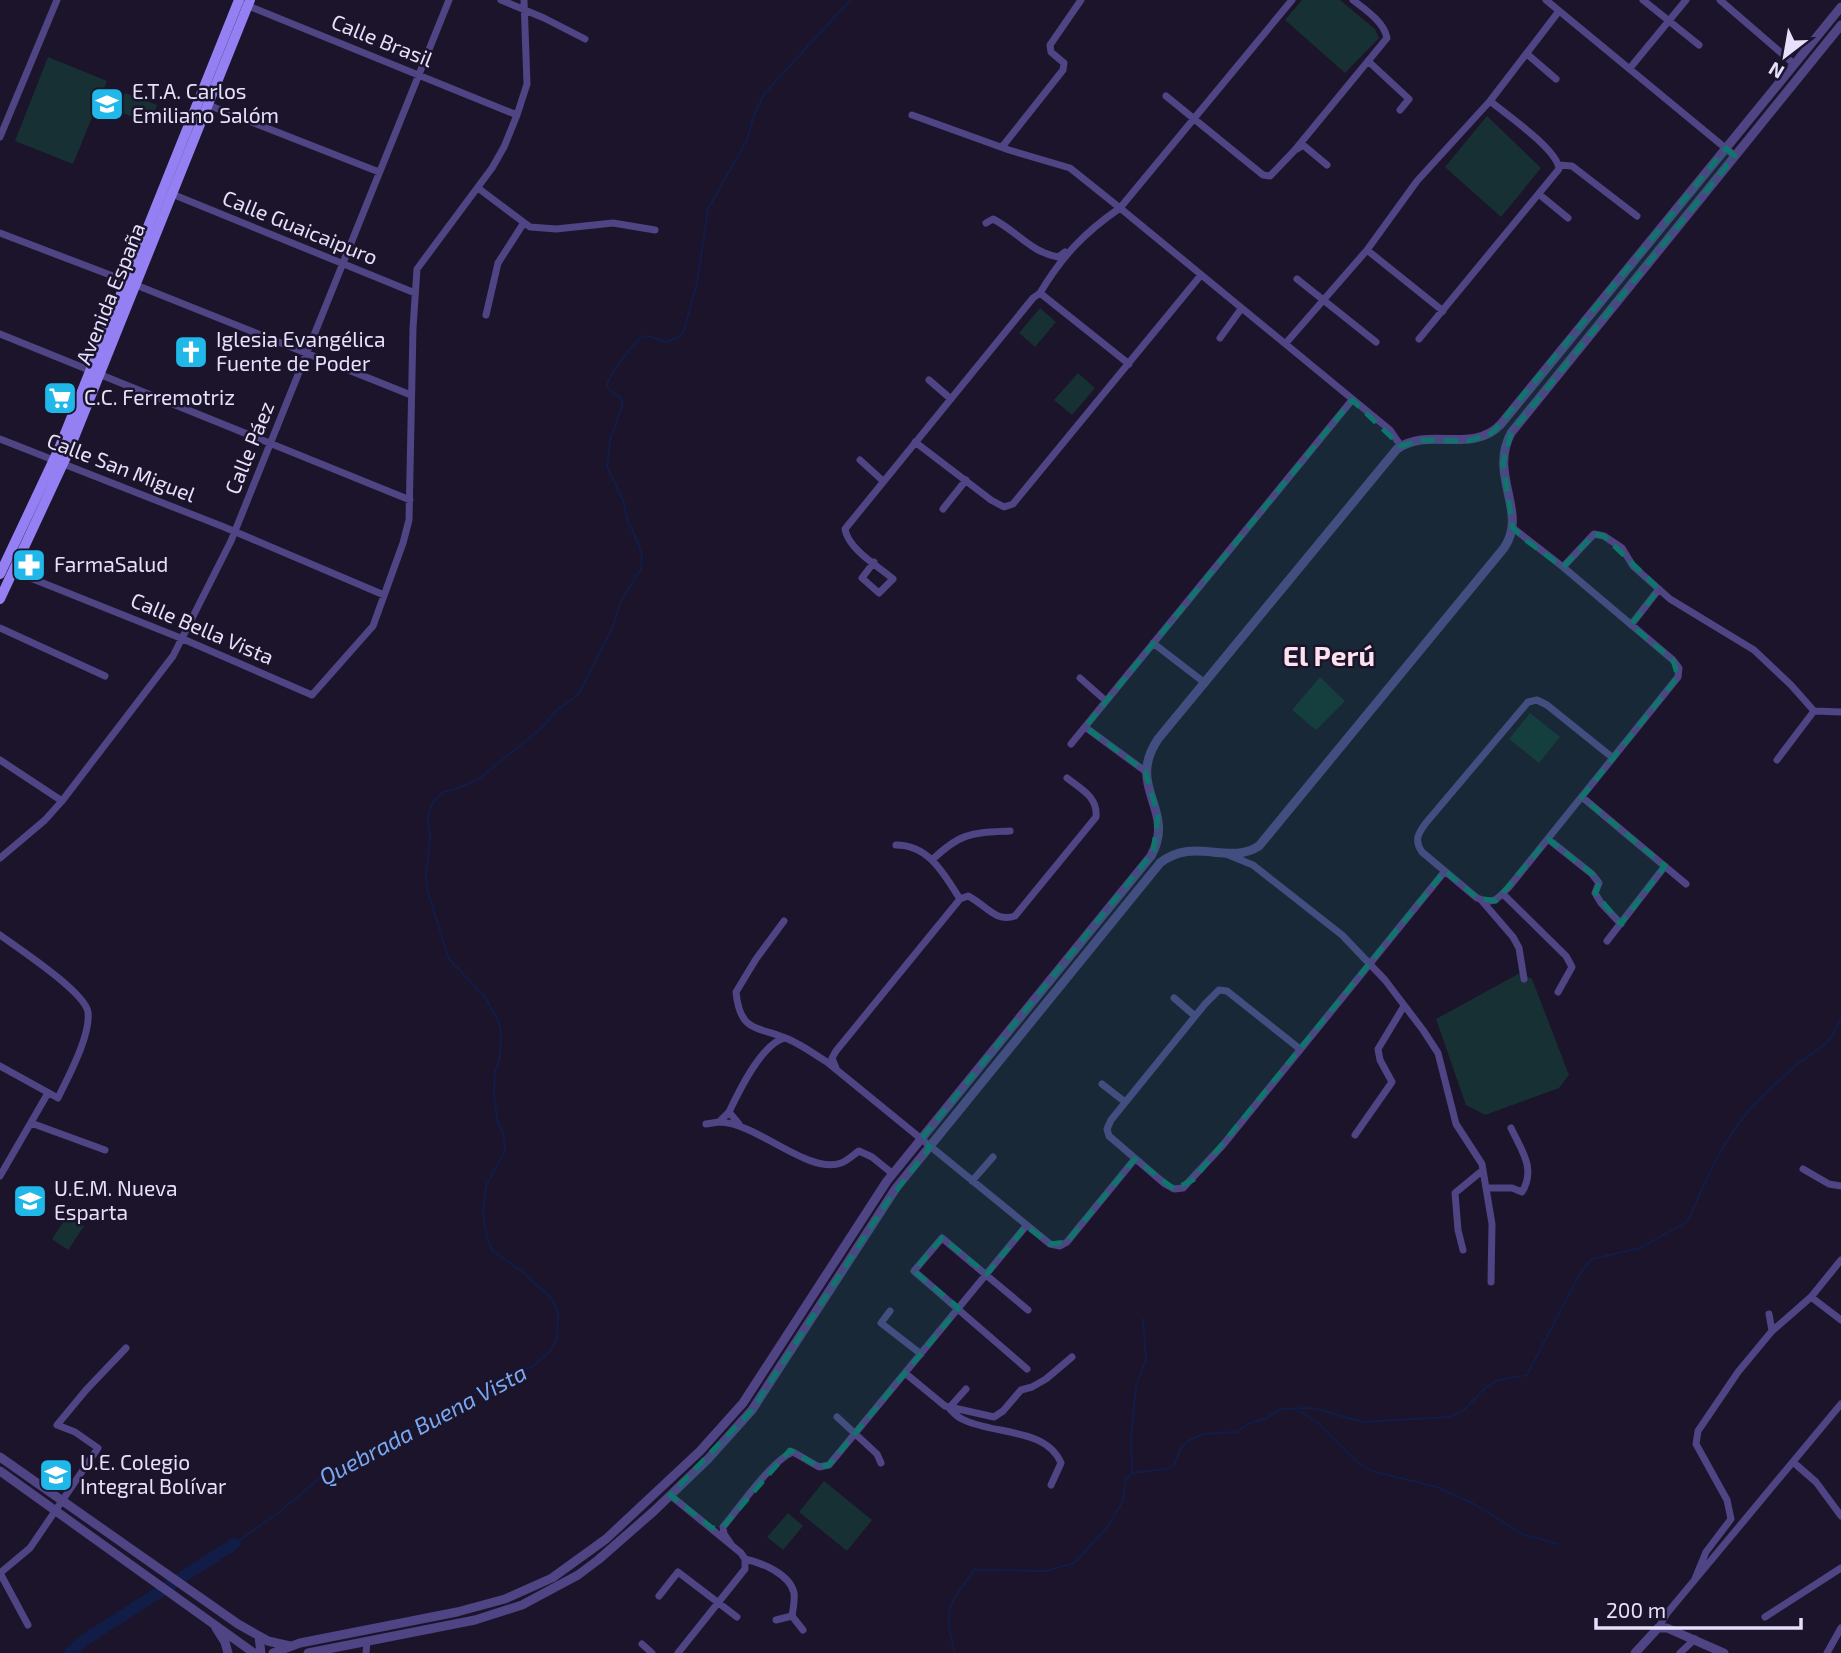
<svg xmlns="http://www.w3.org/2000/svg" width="1841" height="1653" font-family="'Exo 2',sans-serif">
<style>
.green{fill:#173033}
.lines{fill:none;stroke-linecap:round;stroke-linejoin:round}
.stream{stroke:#111d46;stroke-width:2}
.river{stroke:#111d46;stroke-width:12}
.minor{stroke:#4f4484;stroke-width:7}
.tertiary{stroke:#4f4484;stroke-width:9}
.secondary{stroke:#9480f3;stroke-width:10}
.marked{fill:#0f766e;fill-opacity:0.2;stroke:#0f766e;stroke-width:5;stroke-dasharray:14 9;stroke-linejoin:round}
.labels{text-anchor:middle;stroke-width:5;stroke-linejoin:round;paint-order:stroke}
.street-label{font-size:21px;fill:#e7e0fc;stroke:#1b142a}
.poi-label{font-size:21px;fill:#e7e0fc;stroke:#1b142a;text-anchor:start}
.water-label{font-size:23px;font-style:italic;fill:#78a8f2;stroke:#1b142a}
.district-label{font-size:28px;font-weight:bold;fill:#fce2ef;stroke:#1b142a}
</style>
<rect width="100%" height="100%" fill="#1b142a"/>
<path class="green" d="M1302 0H1340L1375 29 1379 38 1345 73 1285 20Z
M48 57 107 81 73 164 15 141Z
M125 93 157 105 150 124 118 111Z
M1487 116 1541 168 1501 217 1445 167Z
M1040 308 1056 322 1035 347 1019 333Z
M1078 373 1095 388 1072 415 1054 400Z
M1320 677 1345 701 1316 730 1292 710Z
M1530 713 1560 737 1539 763 1509 739Z
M1520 973 1532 979 1569 1075 1559 1088 1485 1115 1466 1105 1436 1019Z
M68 1215 84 1226 68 1250 52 1239Z
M824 1481 872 1520 847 1551 799 1512Z
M788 1513 803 1526 783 1550 767 1537Z"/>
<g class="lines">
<path class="stream" d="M1299 1411 1318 1423 1357 1462 1372 1471 1437 1487 1476 1505 1522 1534 1557 1544
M1132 1473 1131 1438 1136 1386 1146 1360 1143 1319
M234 1544 278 1513 328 1471 463 1400 496 1380 532 1367 551 1350 557 1339 558 1314 553 1300 525 1274 492 1250 487 1238 483 1212 486 1186 505 1151 503 1133 497 1120 494 1093 495 1071 500 1059 501 1033 498 1020 485 997 449 959 445 946 427 890 426 877 430 837 428 824 429 811 434 801 443 792 456 789 479 779 540 729 557 710 578 695 613 627 620 602 641 569 642 556 638 543 626 516 624 502 607 467 610 440 623 403 620 397 609 390 607 384C611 374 636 337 645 336 653 336 660 341 667 342L680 336 684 330 697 283 708 209 747 140 754 115 764 94 850 0
M955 1653C942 1607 948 1607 974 1570L1046 1571 1074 1563 1106 1529 1123 1501 1126 1479 1132 1473 1167 1469 1174 1465 1181 1448 1188 1441 1203 1434 1236 1432 1251 1423 1267 1418 1280 1409 1313 1408 1363 1422 1448 1417 1462 1412 1486 1387 1498 1380 1527 1375 1580 1273 1592 1259 1640 1248 1688 1221C1706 1180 1723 1137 1755 1104 1768 1091 1783 1076 1798 1064 1821 1046 1829 1047 1841 1018"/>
<path class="river" d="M70 1653 83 1641 234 1544"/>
<path class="minor" d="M501 0 544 18 585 39
M1292 0 1120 208 1390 430 1401 446
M1546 0 1735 156
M1643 0 1699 45
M1720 0 1794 64
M246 5 517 115
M1527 54 1556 79
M1368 61 1409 99 1400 110
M1630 68 1686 0
M1166 96 1263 175 1270 176 1294 151 1387 38C1384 22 1366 10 1353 0
M208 105 379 172
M912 115 1009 150 1070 168 1120 208C1085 232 1062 256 1040 293
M0 137 57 0
M1002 147 1063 70 1064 63 1051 52 1050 45 1081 0
M1297 149 1303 145 1327 165
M1559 165 1572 166 1637 216
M478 188 530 227 556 229 613 223 655 230
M172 194 415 293
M1540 195 1568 218
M986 223 993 219C1017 231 1030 252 1058 257L1065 252
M0 233 126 281
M1367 250 1443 311
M1297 279 1376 342
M136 285 411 395
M486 315 498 263 523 224
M0 334 410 500
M1220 338 1241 309
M1419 339 1559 169C1558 150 1506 114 1490 101
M1286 343 1367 250 1417 181 1490 101 1559 11
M929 380 951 399
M0 439 224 527 384 595
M915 442 991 500 1004 507 1013 504 1201 275
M860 460 883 481
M943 509 966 480
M1513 528 1563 567 1673 660 1679 668 1678 677 1509 887C1497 899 1495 905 1477 898L1422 852C1414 840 1418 834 1425 824L1528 702 1537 700 1547 705 1613 758
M874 562 862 578 879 593 893 579C878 566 848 549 845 529L1033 298 1040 293 1129 364
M1563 567 1594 534 1604 536 1622 548 1633 566 1670 599 1754 650 1791 685 1814 711 1841 712
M13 571 183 639 312 695 373 626 403 543 409 520 413 328 417 269 492 168 504 147 517 115 527 84 524 0
M1631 625 1659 589
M0 628 105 676
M1153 643 1205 683
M1080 678 1106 701
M1085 727 1145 771
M1071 744 1352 400
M0 760 62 801
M1777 760 1814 711
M1582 797 1686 884
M1548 839 1592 874 1599 883 1595 893 1601 903 1621 924
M896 845C929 845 944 874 960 899
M1226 854 1253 865 1342 935 1385 980 1423 1030 1438 1053 1456 1124 1482 1164 1492 1224 1491 1282
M0 858 45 820 62 801 173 656 231 541 449 0
M932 860C961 832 972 833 1010 831
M1503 894 1566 956 1572 967 1558 992
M1482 901 1513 937 1519 948 1524 979
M784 921 756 959 736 992C740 1034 759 1026 788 1039 802 1045 814 1054 827 1062L1050 1244 1060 1246 1067 1242 1134 1160
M0 935C18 948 85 992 88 1012 91 1035 68 1077 58 1098L0 1066
M1607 941 1665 866
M1174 998 1195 1016
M1300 1049 1227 991 1219 990 1205 1004 1111 1120 1107 1129 1109 1136 1165 1184 1174 1189 1183 1188 1223 1145 1445 871
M836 1068 832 1058 836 1051 960 899 968 896C985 904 995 923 1015 916L1096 817C1098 797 1081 789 1067 778
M1102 1084 1125 1102
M729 1112C739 1091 762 1043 785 1038
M719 1122C756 1122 808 1175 841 1163 847 1161 853 1155 859 1151L872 1157 893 1174
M31 1123 105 1150
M706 1124 719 1122 729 1112 739 1124
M1355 1135 1392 1082 1380 1060 1378 1049 1404 1006
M1803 1169 1829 1184 1841 1186
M0 1176 48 1093
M972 1181 993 1157
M1486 1188H1512L1522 1192C1536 1169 1522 1151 1511 1128
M1463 1250 1458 1230 1455 1193 1483 1170
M1811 1297 1841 1320
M890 1311 881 1323 921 1354
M1769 1314 1772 1331
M1027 1369 914 1271 942 1238 1028 1310
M905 1373 945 1406 994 1417 1003 1411 1021 1390 1032 1387 1046 1379 1072 1357
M966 1389 949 1408C953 1412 957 1417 962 1419 992 1435 1046 1427 1061 1463L1051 1485
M837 1417 877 1454 881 1463
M1793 1462 1816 1482 1841 1516
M670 1495 741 1553 745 1559V1569L678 1653
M731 1544 724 1534 723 1527C739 1508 772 1460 793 1452L819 1467 829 1465 1026 1226
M745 1559C762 1563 790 1574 794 1593 795 1601 793 1609 792 1616L803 1630
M0 1573 30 1548 98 1448 75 1432 57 1425 86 1390 126 1348
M0 1573 28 1625
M1694 1581 1706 1552 1731 1519 1727 1500 1696 1444 1698 1431 1738 1372 1772 1331 1811 1297 1841 1260
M659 1596 678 1572 737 1617
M1765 1617 1841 1568
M776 1620 792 1616
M1658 1628 1668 1612 1841 1404
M642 1644 652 1653
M366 1653 367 1641
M1680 1653 1695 1639
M1827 1653 1841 1628"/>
<path class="tertiary" d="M0 1457 238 1624 268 1641 290 1646
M0 1471 254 1653
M216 1628 225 1642 228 1653
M259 1637 261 1653
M273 1653 300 1643 457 1612 505 1599 552 1578 606 1539 700 1451 743 1403 887 1181 1151 856C1177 809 1125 788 1158 739L1397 449C1429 426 1472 455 1501 424L1841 7
M308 1653 475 1620 522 1605 578 1575 598 1560 654 1511 708 1459 752 1410 896 1188 1160 863C1194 836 1228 866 1259 846L1504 548C1529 512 1488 476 1511 433L1841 25
M1635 1653 1658 1628H1667L1724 1653"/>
<path class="secondary" d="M0 574 58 451 239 0
M0 599 67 455 250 0"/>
</g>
<path class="marked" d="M1726 148 1735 156 1511 433 1503 463 1513 528 1527 541 1563 567 1594 534 1604 536 1659 589 1631 625 1673 660 1678 677 1582 797 1665 866 1621 924 1595 893 1599 883 1592 874 1548 839 1496 901 1477 898 1445 871 1193 1180 1174 1189 1135 1159 1067 1242 1050 1244 1026 1226 987 1274 942 1238 914 1271 959 1308 829 1465 819 1467 790 1450 723 1527 712 1528 670 1495 752 1410 885 1205 930 1147 921 1139 1153 852 1158 816 1145 771 1085 727 1352 400 1401 446 1419 440 1468 441 1492 433Z"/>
<defs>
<g id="school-square" transform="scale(1.75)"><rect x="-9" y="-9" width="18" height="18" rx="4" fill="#1fb8e9" stroke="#1b142a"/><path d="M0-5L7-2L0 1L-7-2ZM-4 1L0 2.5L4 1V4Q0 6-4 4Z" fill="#fff"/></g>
<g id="church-square" transform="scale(1.75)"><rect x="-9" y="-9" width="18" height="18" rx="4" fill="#1fb8e9" stroke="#1b142a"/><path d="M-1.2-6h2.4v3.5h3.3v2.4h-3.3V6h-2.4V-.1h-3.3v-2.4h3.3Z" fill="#fff"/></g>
<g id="supermarket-square" transform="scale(1.75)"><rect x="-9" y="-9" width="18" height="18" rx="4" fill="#1fb8e9" stroke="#1b142a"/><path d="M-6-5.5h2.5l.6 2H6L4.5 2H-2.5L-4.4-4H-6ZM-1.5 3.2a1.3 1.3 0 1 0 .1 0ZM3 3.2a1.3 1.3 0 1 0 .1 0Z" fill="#fff"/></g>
<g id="pharmacy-square" transform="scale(1.75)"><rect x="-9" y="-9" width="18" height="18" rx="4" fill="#1fb8e9" stroke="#1b142a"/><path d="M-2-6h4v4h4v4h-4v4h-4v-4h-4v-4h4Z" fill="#fff"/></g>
</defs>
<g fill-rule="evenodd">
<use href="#school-square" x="107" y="104"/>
<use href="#church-square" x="191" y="352"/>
<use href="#supermarket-square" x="60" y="398"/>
<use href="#pharmacy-square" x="29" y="565"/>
<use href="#school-square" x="30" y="1201"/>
<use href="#school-square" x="56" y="1475"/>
</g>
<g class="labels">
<g class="street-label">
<text transform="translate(382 41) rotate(22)" y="7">Calle Brasil</text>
<text transform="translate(300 228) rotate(22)" y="7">Calle Guaicaipuro</text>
<text transform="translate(111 294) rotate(-68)" y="7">Avenida España</text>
<text transform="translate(250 448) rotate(-68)" y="7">Calle Páez</text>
<text transform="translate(121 468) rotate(21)" y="7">Calle San Miguel</text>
<text transform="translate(202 629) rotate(23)" y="7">Calle Bella Vista</text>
</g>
<g class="poi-label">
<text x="132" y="99">E.T.A. Carlos<tspan x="132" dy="24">Emiliano Salóm</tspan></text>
<text x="216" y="347">Iglesia Evangélica<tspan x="216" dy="24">Fuente de Poder</tspan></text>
<text x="84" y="405">C.C. Ferremotriz</text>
<text x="54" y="572">FarmaSalud</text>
<text x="54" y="1196">U.E.M. Nueva<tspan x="54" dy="24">Esparta</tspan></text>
<text x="80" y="1470">U.E. Colegio<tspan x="80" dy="24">Integral Bolívar</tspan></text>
</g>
<g class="water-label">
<text transform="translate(423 1425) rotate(-28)" y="8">Quebrada Buena Vista</text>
</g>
<g class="district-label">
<text x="1329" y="666">El Perú</text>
</g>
</g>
<g transform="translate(1785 56) rotate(211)" stroke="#1b142a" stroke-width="5" paint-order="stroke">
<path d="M0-5L12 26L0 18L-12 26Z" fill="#e7e0fc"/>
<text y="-10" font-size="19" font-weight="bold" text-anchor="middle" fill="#e7e0fc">N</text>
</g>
<path d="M1596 1618v10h205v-10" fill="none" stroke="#e7e0fc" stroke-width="3.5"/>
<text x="1606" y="1618" font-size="21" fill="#e7e0fc" stroke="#1b142a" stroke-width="5" paint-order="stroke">200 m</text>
</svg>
